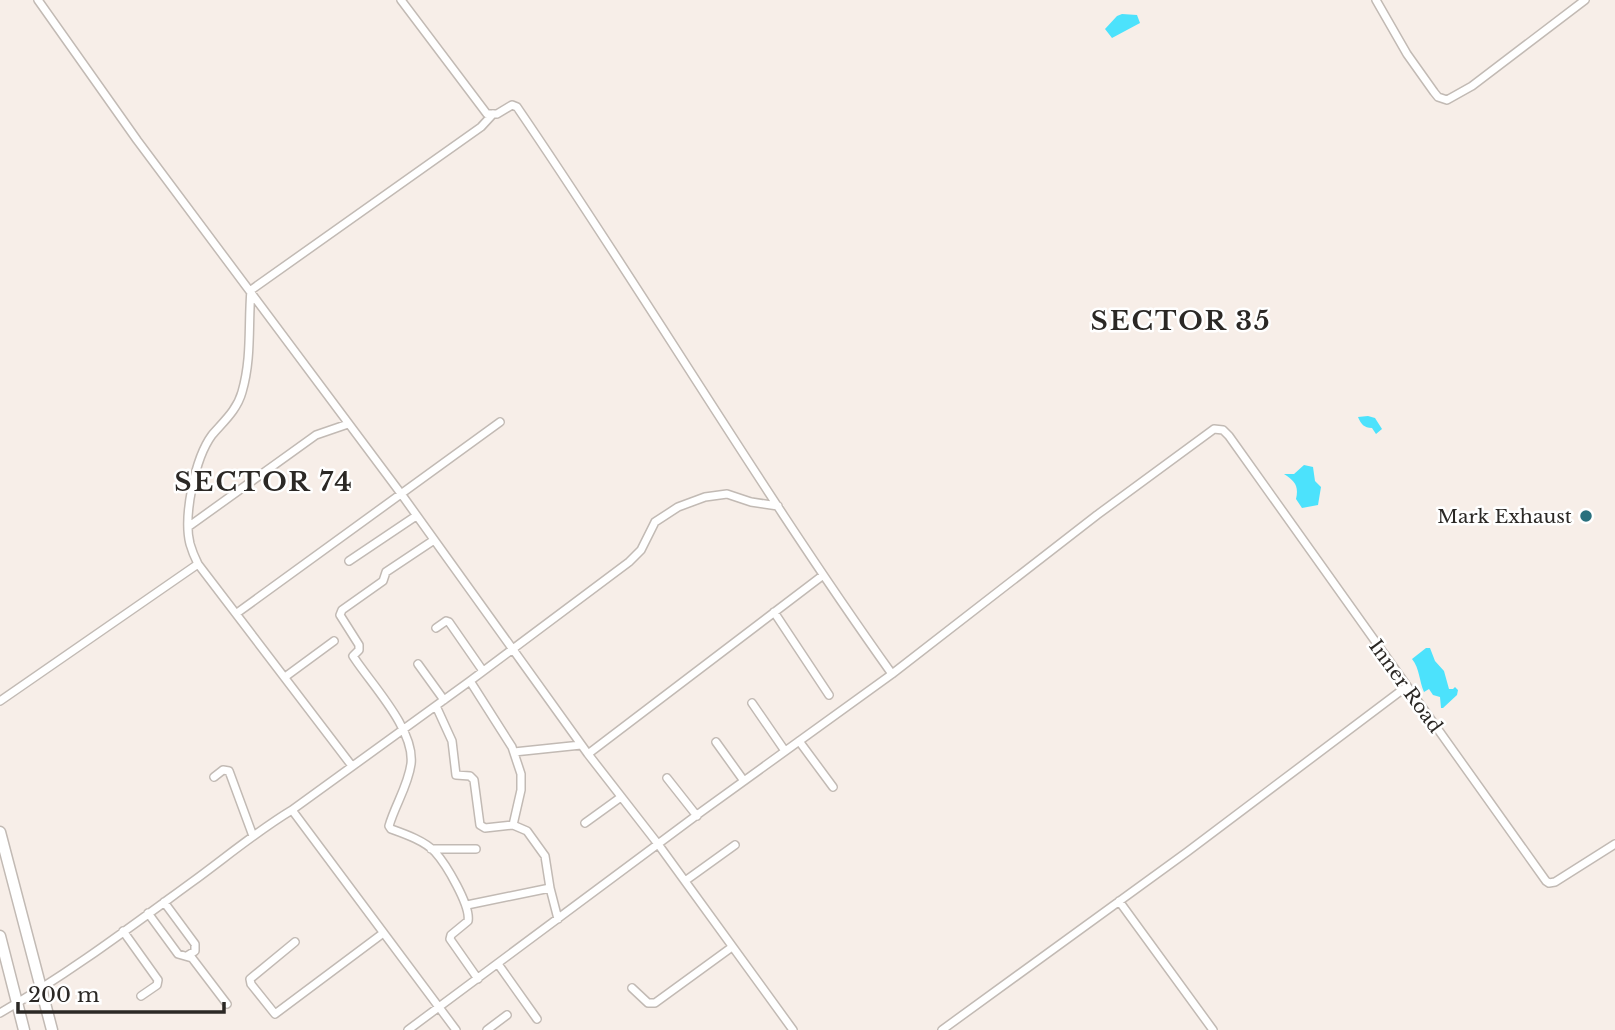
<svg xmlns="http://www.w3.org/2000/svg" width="1615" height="1030" font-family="'Libre Baskerville',serif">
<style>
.water{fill:#4ce2fc}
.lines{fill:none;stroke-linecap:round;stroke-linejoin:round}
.street-casing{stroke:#c2bab4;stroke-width:10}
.secondary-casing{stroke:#c2bab4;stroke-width:13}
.street{stroke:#fff;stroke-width:7}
.secondary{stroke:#fff;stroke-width:10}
.poi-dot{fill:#29707d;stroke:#fff;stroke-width:2.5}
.labels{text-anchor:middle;stroke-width:5;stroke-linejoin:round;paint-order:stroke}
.poi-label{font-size:19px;fill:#2b2825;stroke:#fff;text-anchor:end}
.street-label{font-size:19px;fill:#2b2825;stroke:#fff}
.district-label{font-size:26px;font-weight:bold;letter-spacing:2px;fill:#2b2825;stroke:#fff}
</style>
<rect width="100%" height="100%" fill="#f7eee8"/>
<path class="water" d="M1122 14 1137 15 1140 23 1112 38 1105 29 1117 16Z
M1368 416 1375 418 1382 429 1376 434 1372 428C1364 428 1361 424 1358 417Z
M1304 465 1313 467 1315 481 1321 487 1318 505 1302 508 1296 499C1299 486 1295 481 1284 474H1294Z
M1426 648H1430L1435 661 1444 671 1449 689H1453L1455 687 1458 690 1457 695 1443 708H1441L1440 697 1433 695 1429 689 1424 692C1419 681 1420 669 1412 659Z"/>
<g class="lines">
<g class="street-casing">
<path id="street" d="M38 0 137 140 402 495 588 754 658 844 793 1030
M401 0 487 114H497L512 105 517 107C645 294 760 489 892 674
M1376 0 1407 54 1434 92 1438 97 1447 100 1472 86 1585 0
M188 527 316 435 348 424
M434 540 386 572 383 581 342 610 340 615 359 645V650L353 656 355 659C373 686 415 730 411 764 408 786 395 805 389 826L391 829C405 834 425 841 435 852 446 864 471 906 468 921L451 935 450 939 478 979
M349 561 416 516
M774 612 829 695
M237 613 500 422
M436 628 446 621 449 622 483 671
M418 664 444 700
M285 677 334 641
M470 681 512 747 521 774V790L513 825 527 831 545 856 550 888 558 919
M0 701 198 564
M752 703 785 751
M436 706 452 741 456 775 470 776 474 780 480 825 485 828 513 825
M799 741 833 787
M716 742 744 781
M514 752 581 745
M588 754 822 576
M352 766 198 564C195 558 192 551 190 544 183 516 195 458 212 435 224 421 237 410 242 392 252 358 248 324 251 290L481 127 493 114
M214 777 223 770 229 771 253 836
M667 778 697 816
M292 810 456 1030
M585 823 621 797
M431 849H476
M685 881 735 845
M1119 901 1213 1030
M164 902 195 944V951L187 956
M467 905 550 888
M148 913 178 954 192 958 227 1004
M123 931 158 980 157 985 141 996
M295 942 250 979 251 984 275 1014 382 934
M498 964 537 1019
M632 988 648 1003H655L732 947
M0 1013C67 975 129 928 192 882 225 858 257 831 292 810L470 681 629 562 641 550 655 522 678 507 705 497 727 494 751 502 778 506
M408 1030 701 812 892 674 1097 515 1214 429 1223 430 1229 436 1546 881 1549 883 1555 882 1615 844
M487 1030 507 1015
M942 1030 1187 852 1406 687"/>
</g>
<g class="secondary-casing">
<path id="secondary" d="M0 832 52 1030
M0 936 24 1030"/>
</g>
<use href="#street" class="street"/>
<use href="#secondary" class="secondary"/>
</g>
<circle class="poi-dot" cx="1586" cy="516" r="7"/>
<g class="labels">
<g class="poi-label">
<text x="1572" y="523">Mark Exhaust</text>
</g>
<g class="street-label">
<text transform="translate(1406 686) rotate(54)" y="7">Inner Road</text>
</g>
<g class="district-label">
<text x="1181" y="330">SECTOR 35</text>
<text x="264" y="491">SECTOR 74</text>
</g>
</g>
<path d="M18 1002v10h206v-10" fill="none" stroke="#2b2825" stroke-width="3.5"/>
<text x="28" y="1002" font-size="21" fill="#2b2825" stroke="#ffffff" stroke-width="5" paint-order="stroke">200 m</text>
</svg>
